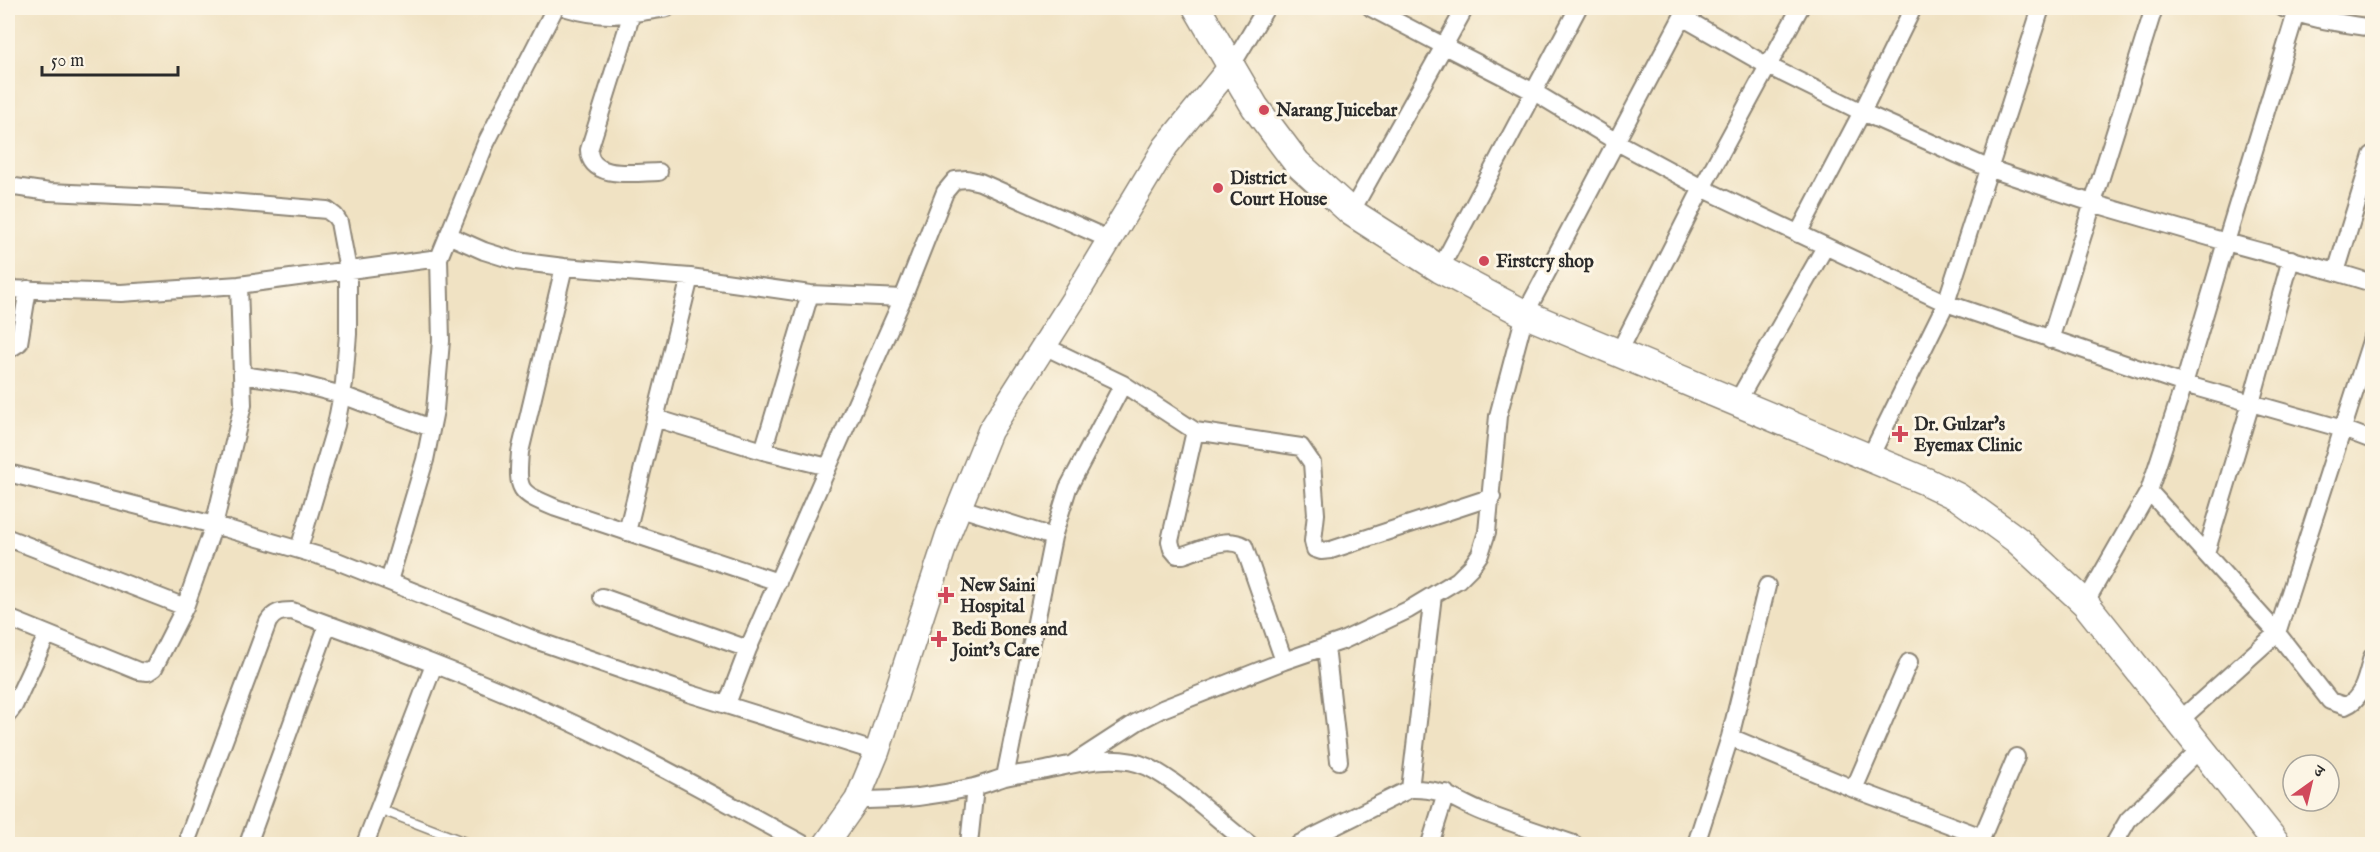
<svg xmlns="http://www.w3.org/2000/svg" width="2380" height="852" font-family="'IM FELL English','Noto Serif Devanagari',serif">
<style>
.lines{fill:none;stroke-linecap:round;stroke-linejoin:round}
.service-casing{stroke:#8e8677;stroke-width:11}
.minor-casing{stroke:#8e8677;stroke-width:20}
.secondary-casing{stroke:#8e8677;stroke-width:27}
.primary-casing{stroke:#8e8677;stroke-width:30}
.service{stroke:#fff;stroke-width:8}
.minor{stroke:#fff;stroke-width:16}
.secondary{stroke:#fff;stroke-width:24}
.primary{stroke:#fff;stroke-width:27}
.poi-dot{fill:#d1495b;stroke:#fcf5e5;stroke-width:2}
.labels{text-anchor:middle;stroke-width:6;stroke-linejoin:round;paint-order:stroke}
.poi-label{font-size:18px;font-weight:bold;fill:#2b2b2b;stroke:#fcf5e5;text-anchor:start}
</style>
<rect width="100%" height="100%" fill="#fcf5e5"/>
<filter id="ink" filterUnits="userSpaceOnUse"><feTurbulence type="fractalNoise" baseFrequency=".0167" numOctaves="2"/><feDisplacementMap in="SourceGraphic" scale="12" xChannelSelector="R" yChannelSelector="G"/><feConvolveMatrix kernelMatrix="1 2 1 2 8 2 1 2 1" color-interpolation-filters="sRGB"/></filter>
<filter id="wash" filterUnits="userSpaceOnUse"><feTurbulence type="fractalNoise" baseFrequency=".008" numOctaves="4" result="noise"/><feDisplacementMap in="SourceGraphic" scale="24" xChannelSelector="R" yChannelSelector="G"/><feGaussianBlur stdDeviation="1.35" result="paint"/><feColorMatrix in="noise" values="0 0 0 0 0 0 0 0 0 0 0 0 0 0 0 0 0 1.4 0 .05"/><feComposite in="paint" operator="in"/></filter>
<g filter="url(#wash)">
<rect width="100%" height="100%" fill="#f0e2c3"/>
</g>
<g filter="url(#ink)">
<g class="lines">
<g class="service-casing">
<path id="service" d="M379 809 470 844"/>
</g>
<g class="minor-casing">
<path id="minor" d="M567 8C607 20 627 14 667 8
M1371 8 1444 46 1465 8
M1913 8 1862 112 1988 168 2092 203 2226 242 2184 384 1946 303 2041 8
M2283 8C2311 20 2342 23 2372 28
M632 13 589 150C590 181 638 172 659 172
M2296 13 2226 242 2336 272
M1232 65 1266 8
M2372 155 2336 272 2372 283
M8 186 49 192 183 198 327 210 335 216 339 222 348 270V334L344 383 336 425 299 549
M1351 212 1444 46 1534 92 1617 142 1702 188 1946 303 1870 457
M1798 234 1862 112 1768 66 1800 8
M448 235 484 251 516 261 564 267 690 277 810 294 903 298
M564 267 520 452C517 492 518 492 556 508L778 582
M1440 269 1578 8
M8 289 121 293 239 285 439 258
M2372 338 2277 633 2149 491 2184 384 2343 429 2372 440
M2050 340 2154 8
M1044 346 1123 384 1195 431 1301 447 1312 463 1316 514 1313 541 1315 549 1321 551 1331 550 1492 497
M8 350 19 343 28 289
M243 375 296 383 342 395 431 428
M1737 402 1825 247
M655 418 763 451 828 467 903 298 945 192 955 180 967 179 980 182 1108 239
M1195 431 1170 541 1172 549 1177 555H1183C1203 549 1225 536 1244 546L1284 661
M763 451 810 294
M8 473 214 525 337 561 535 640 691 694 877 752
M961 508 1053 537
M627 532 690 277
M8 538 185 607
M2206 553 2251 403 2291 259
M389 581 425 460 435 410 441 341 439 258 486 143 555 8
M602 597 748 649
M2085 603 2149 491
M8 618 138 671 148 672 154 668 185 607 214 525 243 405 239 285
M1326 647 1339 761
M727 704 748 649 828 467
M8 714 14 706 47 635
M2179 721 2277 633 2330 701 2345 706C2364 699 2367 674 2372 657
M1730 737 1854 789 1982 837
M1074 763 1137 722 1162 709 1284 661 1342 641 1408 610 1458 580 1471 567 1480 554 1487 532 1498 416 1525 314 1682 17 1768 66 1702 188 1618 354
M1005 777 1053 537 1068 488 1123 384
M1410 789 1433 595
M1854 789 1909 662
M857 800C897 801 936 796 974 787 985 784 995 780 1005 777 1016 774 1029 773 1041 771 1074 764 1115 752 1148 767 1181 783 1219 822 1249 844
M189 835 268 622C274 612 281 611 292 611 385 645 478 679 568 721 648 758 725 802 803 844
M248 844 328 624
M365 844 434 665
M969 844 975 787
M1299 844 1410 789C1447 788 1453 801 1485 813 1514 824 1544 834 1574 844
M1430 844 1446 793
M1696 844 1730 737 1767 586
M1979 844 2016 757
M2114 844 2128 820 2201 748"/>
</g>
<g class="secondary-casing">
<path id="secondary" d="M826 844 857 800 877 752 948 535 990 431 1075 297 1166 146 1232 65"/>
</g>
<g class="primary-casing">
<path id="primary" d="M1197 8 1255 107 1297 163 1351 212 1440 269 1525 314 1925 481 1958 497 2017 540 2085 603 2277 844"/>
</g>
<use href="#service" class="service"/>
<use href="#minor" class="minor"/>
<use href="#secondary" class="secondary"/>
<use href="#primary" class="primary"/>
</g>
</g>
<g class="poi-dot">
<circle cx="1264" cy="110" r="6"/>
<circle cx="1218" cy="188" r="6"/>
<circle cx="1484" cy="261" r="6"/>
<path d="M1897 425h6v6h6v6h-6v6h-6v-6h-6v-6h6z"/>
<path d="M943 586h6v6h6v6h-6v6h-6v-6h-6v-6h6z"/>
<path d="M936 630h6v6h6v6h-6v6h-6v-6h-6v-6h6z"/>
</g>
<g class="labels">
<g class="poi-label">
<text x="1276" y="116">Narang Juicebar</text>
<text x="1230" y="184">District<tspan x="1230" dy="21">Court House</tspan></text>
<text x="1496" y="267">Firstcry shop</text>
<text x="1914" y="430">Dr. Gulzar's<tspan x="1914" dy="21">Eyemax Clinic</tspan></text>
<text x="960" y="591">New Saini<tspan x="960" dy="21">Hospital</tspan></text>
<text x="952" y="635">Bedi Bones and<tspan x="952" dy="21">Joint's Care</tspan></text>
</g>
</g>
<rect width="2380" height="852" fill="none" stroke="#fcf5e5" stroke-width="30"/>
<g transform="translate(2311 783) rotate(34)"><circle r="28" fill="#fcf5e5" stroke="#a8a49b" stroke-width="1.5"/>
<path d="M0-4.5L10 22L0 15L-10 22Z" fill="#d1495b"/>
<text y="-9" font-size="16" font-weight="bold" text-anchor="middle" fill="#2b2b2b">उ</text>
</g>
<path d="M42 66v9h136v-9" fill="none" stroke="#2b2b2b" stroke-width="3"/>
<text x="51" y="66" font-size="18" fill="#2b2b2b" stroke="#fcf5e5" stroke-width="4.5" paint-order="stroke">50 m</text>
</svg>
